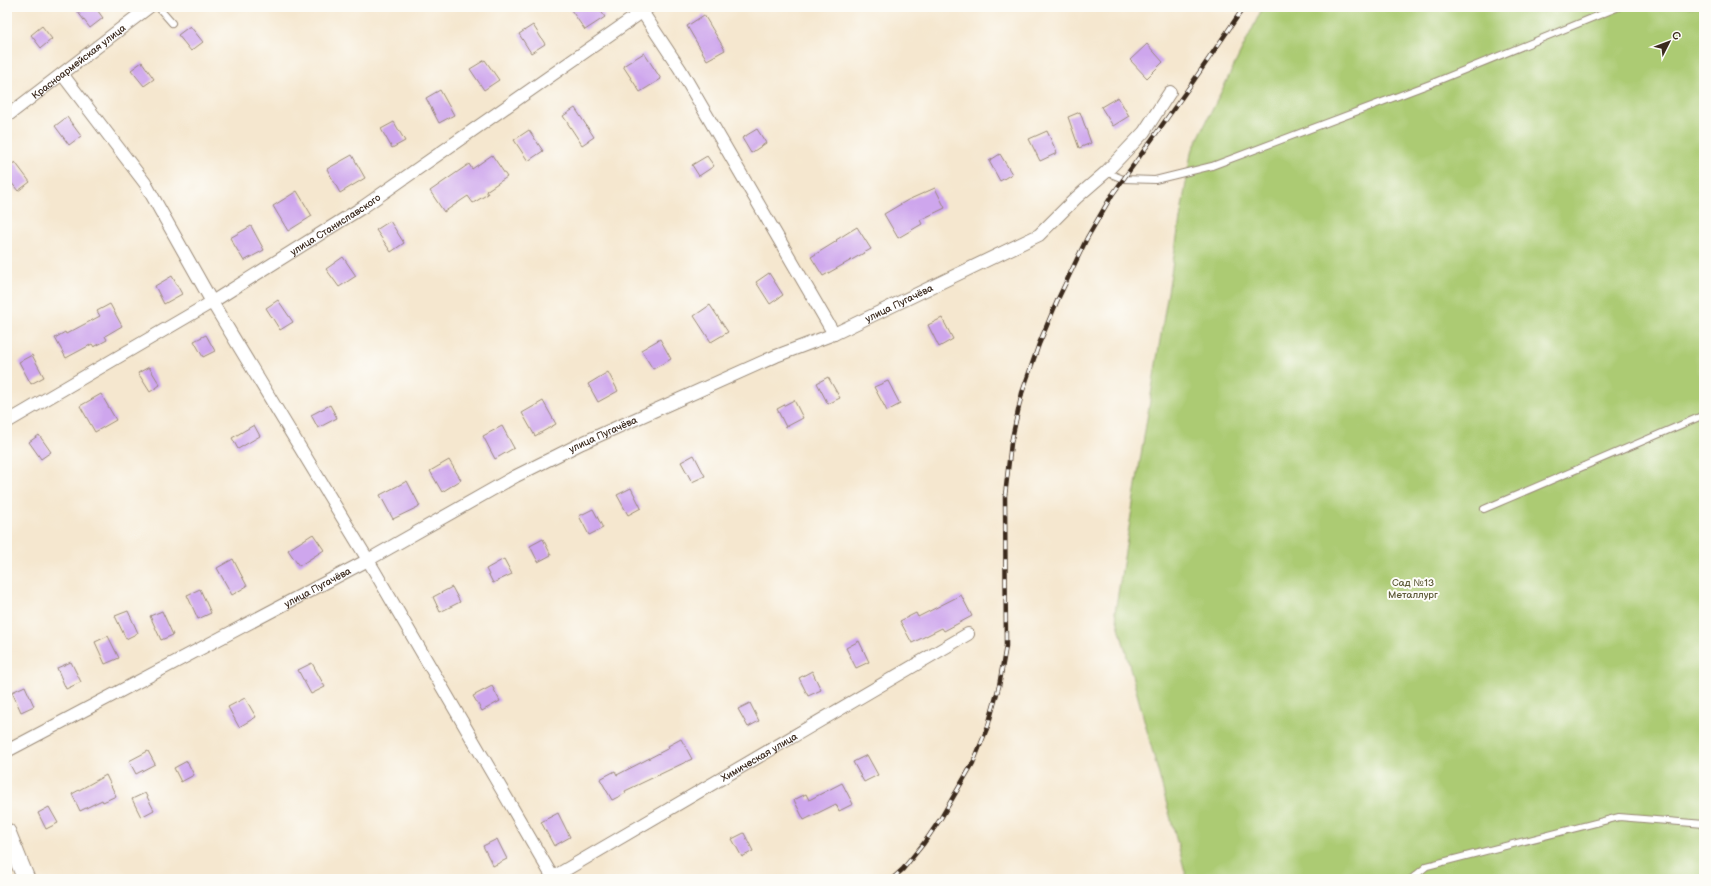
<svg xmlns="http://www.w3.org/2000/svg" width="1711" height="886" font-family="'Balsamiq Sans',sans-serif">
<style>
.green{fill:#accb73;stroke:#747a48}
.building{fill:#cea6ed}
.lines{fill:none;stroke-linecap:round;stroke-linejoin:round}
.lane-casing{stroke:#988876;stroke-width:8}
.street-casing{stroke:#988876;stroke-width:14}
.secondary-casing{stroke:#988876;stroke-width:19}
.lane{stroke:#fff;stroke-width:6}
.street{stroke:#fff;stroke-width:12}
.secondary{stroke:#fff;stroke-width:17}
.rail-casing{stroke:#3b2a1e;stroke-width:4.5}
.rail{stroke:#fdfcf7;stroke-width:3;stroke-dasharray:9;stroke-linecap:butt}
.labels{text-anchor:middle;stroke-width:4;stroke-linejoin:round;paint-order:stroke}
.street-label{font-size:10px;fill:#3b2a1e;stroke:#fdfcf7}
.park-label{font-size:10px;fill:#5d5a38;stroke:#fdfcf7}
</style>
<rect width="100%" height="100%" fill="#fdfcf7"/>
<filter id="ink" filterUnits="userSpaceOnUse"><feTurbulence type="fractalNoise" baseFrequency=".025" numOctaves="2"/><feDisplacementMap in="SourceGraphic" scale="8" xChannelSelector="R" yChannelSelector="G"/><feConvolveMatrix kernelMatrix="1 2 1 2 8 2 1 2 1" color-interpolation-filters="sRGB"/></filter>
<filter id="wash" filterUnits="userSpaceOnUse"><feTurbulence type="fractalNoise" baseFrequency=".012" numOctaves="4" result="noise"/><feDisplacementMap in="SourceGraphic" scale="16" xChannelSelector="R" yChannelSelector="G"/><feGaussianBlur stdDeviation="0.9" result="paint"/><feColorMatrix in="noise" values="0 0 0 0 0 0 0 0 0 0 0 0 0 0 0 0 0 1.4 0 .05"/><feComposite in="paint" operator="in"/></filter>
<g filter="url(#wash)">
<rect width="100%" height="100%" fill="#f5e7cf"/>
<path class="green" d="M1263 7H1704V879H1187L1115 612 1191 153Z"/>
<g id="blocks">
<path class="building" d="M74 7H95L103 18 90 28Z
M569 7H598L605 17 585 30Z
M704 15 725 50 707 60 687 26Z
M533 25 545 44 531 53 519 34Z
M42 26 52 39 41 48 31 35Z
M190 26 203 42 191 51 178 35Z
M1147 44 1163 62 1147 78 1130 60Z
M644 53 661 79 640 92 623 66Z
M485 60 499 80 484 90 470 69Z
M142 62 154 79 144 86 131 70Z
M440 90 454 115 439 123 426 98Z
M1118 97 1129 116 1113 126 1101 107Z
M575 108 594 137 582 145 563 116Z
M1080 112 1091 143 1079 148 1068 117Z
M67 117 81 136 69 145 55 126Z
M394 122 405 141 392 148 381 129Z
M757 129 766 143 751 153 742 138Z
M529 130 543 151 528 161 514 140Z
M1047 131 1057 153 1040 161 1029 139Z
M1000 154 1012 174 1000 181 989 161Z
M352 155 365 178 340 193 327 169Z
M492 155 507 177 486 191 488 194 473 203 468 196 444 212 430 191 469 164 472 169Z
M707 156 714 166 699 176 692 165Z
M15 162 30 182 18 191 7 177V168Z
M935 188 945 208 920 220 922 224 898 238 884 214 908 200Z
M297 191 312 216 288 231 273 206Z
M390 221 404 243 391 252 376 230Z
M251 226 264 250 244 261 230 238Z
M857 227 871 249 823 276 811 257 837 241 836 240Z
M343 257 356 276 339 287 326 269Z
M769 273 783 295 770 304 756 282Z
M172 276 182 294 164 304 155 286Z
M278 300 293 322 280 330 266 308Z
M110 304 122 326 105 336 107 340 94 347 92 344 66 358 55 338 65 332 66 334 100 316 97 311Z
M710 305 728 332 711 342 694 316Z
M942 318 953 339 939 347 928 325Z
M206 335 215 351 203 357 194 341Z
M660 339 671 359 653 369 641 350Z
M32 355 44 377 31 384 19 362Z
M149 367 160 385 150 392 138 373Z
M608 372 618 391 598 402 588 384Z
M828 377 840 398 828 404 817 383Z
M888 381 900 404 887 411 874 387Z
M101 394 116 420 95 432 80 406Z
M794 400 803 418 786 427 777 409Z
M543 401 556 424 535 436 522 413Z
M330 405 337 418 318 428 311 415Z
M254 425 260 436 238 449 232 438Z
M502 426 514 448 495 459 483 436Z
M39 435 51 452 41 459 29 442Z
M694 455 705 476 692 482 681 462Z
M449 460 461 480 442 492 430 471Z
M407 481 420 506 393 519 380 495Z
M631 488 641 508 628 515 617 495Z
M593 509 603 528 589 535 579 516Z
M313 534 324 550 299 566 288 550Z
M543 539 551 555 538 562 530 546Z
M233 559 247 586 232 595 217 568Z
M504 559 512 574 493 583 486 569Z
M452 587 460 602 440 612 433 597Z
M200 589 211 613 198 619 187 595Z
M961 595 972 616 944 631 942 628 912 643 900 621 916 613 918 617Z
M128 611 138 633 126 639 115 616Z
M162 611 173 635 161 640 150 616Z
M108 636 119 658 105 664 95 642Z
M859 641 869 662 856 668 846 648Z
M71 662 81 682 66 689 57 668Z
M312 663 325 687 311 694 298 670Z
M812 671 821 690 808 696 799 678Z
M25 686 34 706 21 712 12 692Z
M492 686 500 701 482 711 473 696Z
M245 698 256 717 239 727 228 707Z
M750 703 759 721 748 727 738 709Z
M681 739 692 759 625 791 626 793 612 800 600 779 615 771 617 775 669 748 668 746Z
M148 751 155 764 136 774 129 761Z
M867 755 878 775 864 782 853 762Z
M187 761 194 775 181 782 174 768Z
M106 775 116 796 103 802 102 800 80 811 72 794Z
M842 783 853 804 839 811 836 804 804 820 794 800 806 794 809 800Z
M145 793 154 810 141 817 132 799Z
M49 807 58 823 46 829 38 813Z
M558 813 570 837 554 846 541 822Z
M744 833 753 851 742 857 732 839Z
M497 839 507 859 493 866 483 846Z"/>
</g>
</g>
<g filter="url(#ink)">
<use href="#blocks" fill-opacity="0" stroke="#988876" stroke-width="1"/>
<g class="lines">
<g class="lane-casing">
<path id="lane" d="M158 7 172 23
M1106 172 1123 179 1155 180 1212 166 1430 84 1619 7
M1484 509 1704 415
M1411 879 1427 866 1619 817 1704 824"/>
</g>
<g class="street-casing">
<g id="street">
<path d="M639 7 680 69 834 334"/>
<path d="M62 74 145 183 212 302 368 560 552 876"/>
<path id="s1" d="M7 116 149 7"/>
<path id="s2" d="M7 422 212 302 363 207 649 7"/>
<path id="s3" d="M7 751 368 560 516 476 582 443 776 356 834 334 1039 235 1076 198 1106 172 1144 132 1170 92"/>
<path id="s4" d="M550 879 968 634"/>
</g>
</g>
<g class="secondary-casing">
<path id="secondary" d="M7 832 26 879"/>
</g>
<use href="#lane" class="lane"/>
<use href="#street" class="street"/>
<use href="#secondary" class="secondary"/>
<g class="rail-casing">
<path id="rail" d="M892 879 903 869 924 843 941 818 973 763 988 726 999 686 1006 646 1005 496 1011 443 1022 393 1039 344 1058 299 1087 238 1112 195 1190 86 1244 7"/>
</g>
<use href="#rail" class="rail"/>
</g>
</g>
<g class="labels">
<g class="street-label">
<text dy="4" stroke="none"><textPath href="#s1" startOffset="90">Красноармейская улица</textPath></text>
<text dy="4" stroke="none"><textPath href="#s2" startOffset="383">улица Станиславского</textPath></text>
<text dy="4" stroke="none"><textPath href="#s3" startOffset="999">улица Пугачёва</textPath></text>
<text dy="4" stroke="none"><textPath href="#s3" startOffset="675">улица Пугачёва</textPath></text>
<text dy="4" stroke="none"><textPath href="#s3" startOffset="351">улица Пугачёва</textPath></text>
<text dy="4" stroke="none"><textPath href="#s4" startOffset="242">Химическая улица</textPath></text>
</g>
<g class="park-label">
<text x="1413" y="586">Сад №13<tspan x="1413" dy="12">Металлург</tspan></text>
</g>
</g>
<rect width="1711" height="886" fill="none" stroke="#fdfcf7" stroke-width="24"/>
<g transform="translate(1669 42) rotate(48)" stroke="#fdfcf7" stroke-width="3" paint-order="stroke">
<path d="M0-3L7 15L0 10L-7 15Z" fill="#3b2a1e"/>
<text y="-6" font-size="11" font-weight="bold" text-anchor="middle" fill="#3b2a1e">С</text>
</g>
</svg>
